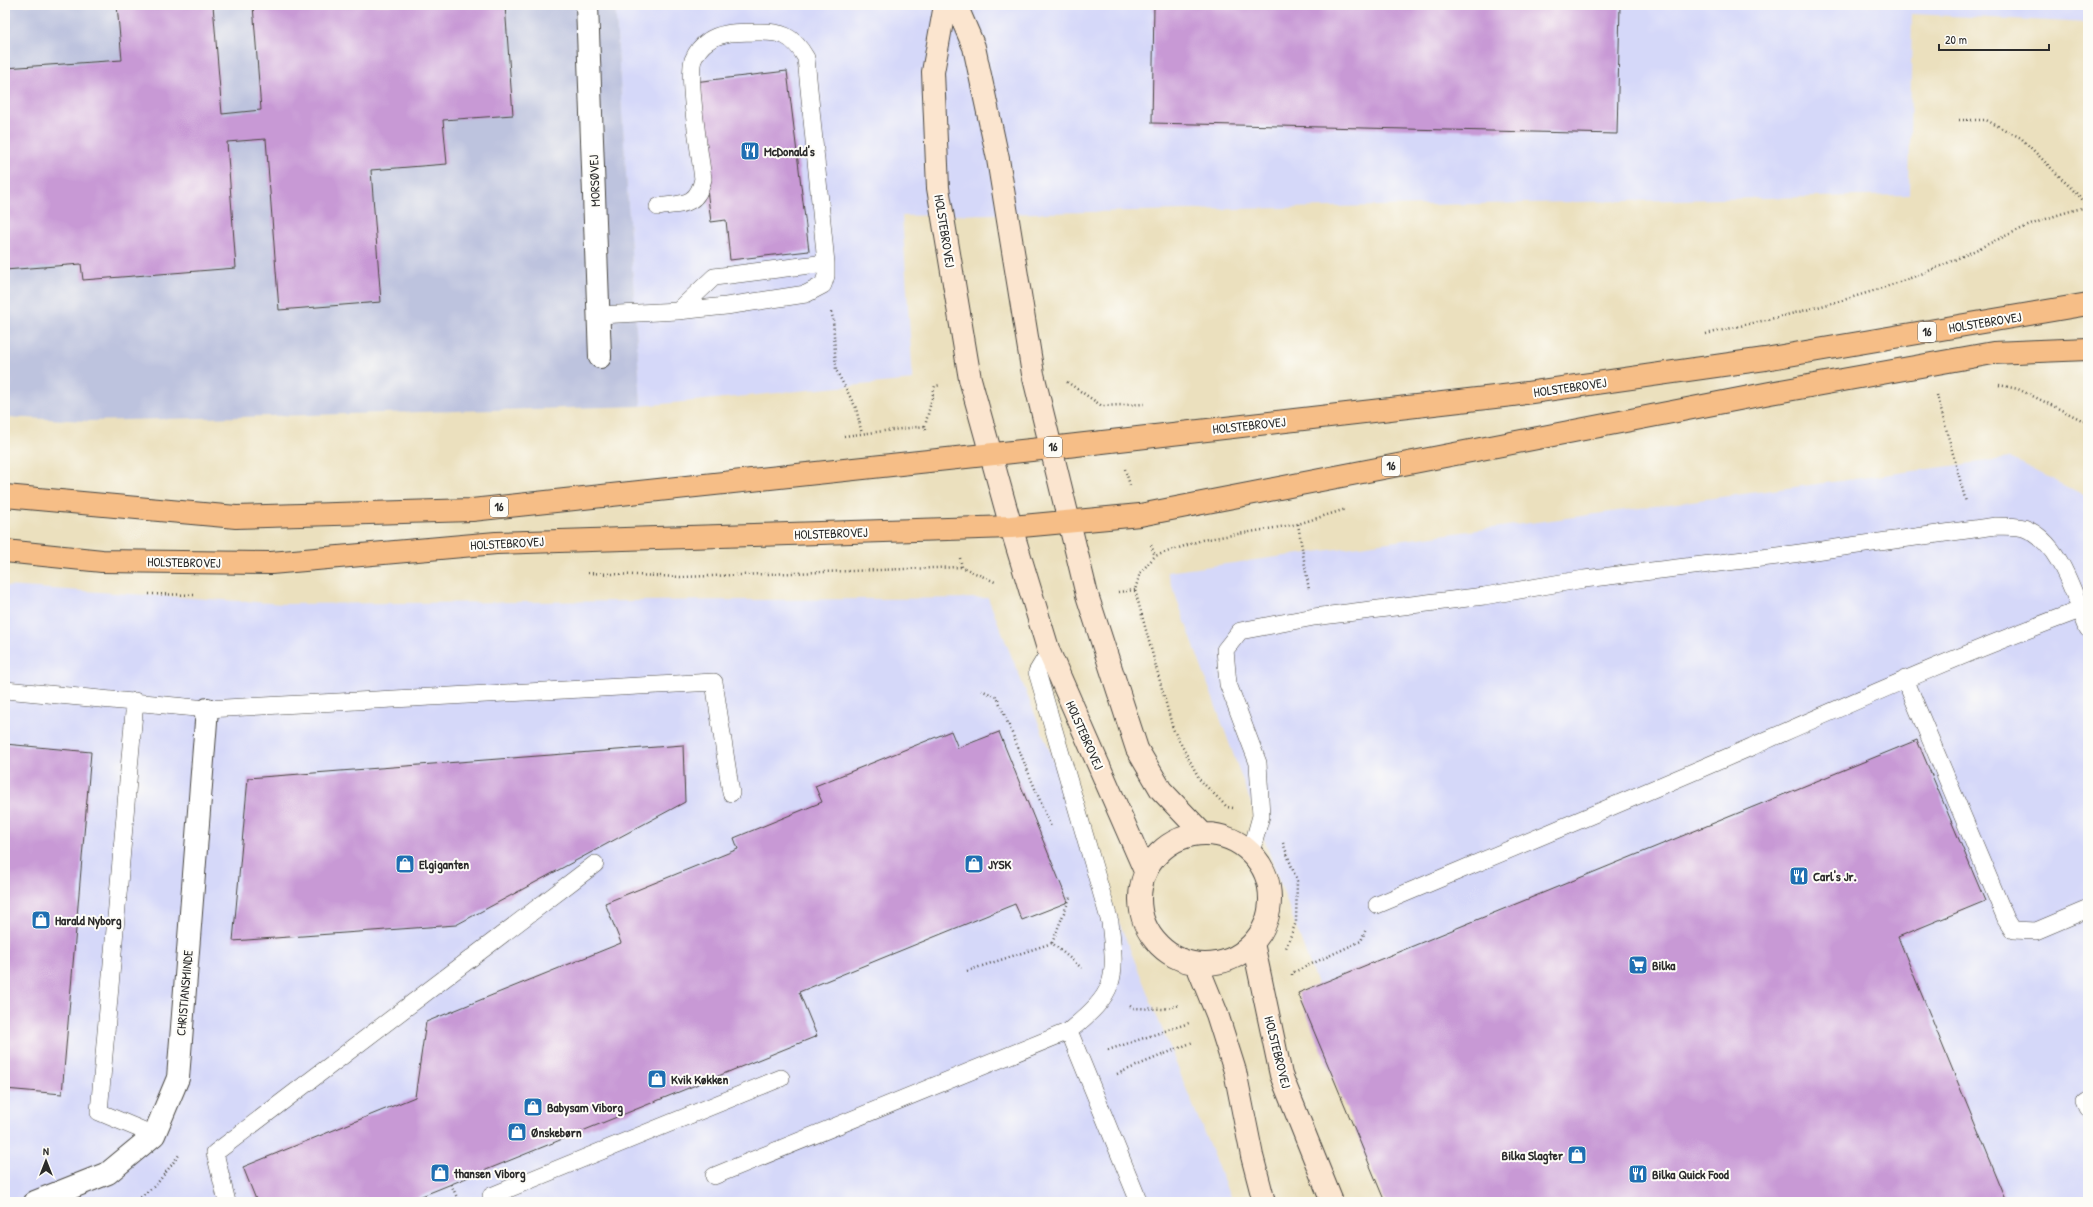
<svg xmlns="http://www.w3.org/2000/svg" width="2093" height="1207" font-family="'Patrick Hand',sans-serif">
<style>
.built{fill:#d5d8f9}
.industrial{fill:#bdc3de}
.building{fill:#c899d5}
.lines{fill:none;stroke-linecap:round;stroke-linejoin:round}
.lane-casing{stroke:#484641;stroke-width:18}
.street-casing{stroke:#484641;stroke-width:24}
.secondary-casing{stroke:#484641;stroke-width:24}
.primary-casing{stroke:#484641;stroke-width:24}
.path{stroke:#484641;stroke-width:2.5;stroke-dasharray:1 3;stroke-linecap:butt}
.lane{stroke:#fff;stroke-width:17}
.street{stroke:#fff;stroke-width:22}
.secondary{stroke:#fbe5cf;stroke-width:22}
.primary{stroke:#f6be87;stroke-width:22}
.labels{text-anchor:middle;stroke-width:4;stroke-linejoin:round;paint-order:stroke}
.shield{fill:#fdfcf7;stroke:#6a6a68;stroke-width:1}
.shield-label{font-size:12px;font-weight:bold;fill:#2b2b2b}
.poi-label{font-size:13px;font-weight:bold;fill:#2b2b2b;stroke:#fdfcf7;text-anchor:start}
.street-label{font-size:13px;fill:#2b2b2b;stroke:#fdfcf7}
</style>
<rect width="100%" height="100%" fill="#fdfcf7"/>
<filter id="ink" filterUnits="userSpaceOnUse"><feTurbulence type="fractalNoise" baseFrequency=".025" numOctaves="2"/><feDisplacementMap in="SourceGraphic" scale="8" xChannelSelector="R" yChannelSelector="G"/><feConvolveMatrix kernelMatrix="1 2 1 2 8 2 1 2 1" color-interpolation-filters="sRGB"/></filter>
<filter id="wash" filterUnits="userSpaceOnUse"><feTurbulence type="fractalNoise" baseFrequency=".012" numOctaves="4" result="noise"/><feDisplacementMap in="SourceGraphic" scale="16" xChannelSelector="R" yChannelSelector="G"/><feGaussianBlur stdDeviation="0.9" result="paint"/><feColorMatrix in="noise" values="0 0 0 0 0 0 0 0 0 0 0 0 0 0 0 0 0 1.4 0 .05"/><feComposite in="paint" operator="in"/></filter>
<g filter="url(#wash)">
<rect width="100%" height="100%" fill="#ebe0be"/>
<path class="built" d="M615 5H2088V23L1912 14 1909 195 902 216 913 380 641 406Z
M2010 458 2088 497V1202H1396L1167 572Z
M5 586 285 604 988 598 1232 1202H5Z"/>
<path class="industrial" d="M5 5H615L641 406 89 421 5 417Z"/>
<g id="blocks">
<path class="building" d="M117 5H213L222 114 261 110 253 5H505L513 115 443 120 447 164 371 170 381 302 279 310 266 139 227 142 236 268 83 280 81 264 5 270V68L122 60Z
M1154 5H1620L1617 134 1152 123Z
M787 71 809 251 730 260 726 220 711 222 694 82Z
M951 731 958 748 999 732 1068 902 1022 920 1015 904 799 992 817 1036 407 1202H257L243 1167 415 1097 426 1022 621 943 605 903 738 849 734 838 822 802 815 786Z
M1917 740 1985 901 1898 937 2007 1202H1385L1298 993Z
M5 744 91 752 62 1094 5 1089Z
M683 745 685 802 456 925 233 941 248 778Z"/>
</g>
</g>
<g filter="url(#ink)">
<use href="#blocks" fill-opacity="0" stroke="#484641" stroke-width="1"/>
<g class="lines">
<g class="lane-casing">
<path id="lane" d="M658 207C682 203 697 207 703 179 700 154 687 80 693 60 696 53 702 45 708 41 722 31 740 33 756 32 781 31 793 35 806 58L826 263V276L823 285 806 294 726 306 678 311
M599 315 678 311 714 277 826 263
M1905 679 2006 919 2013 930 2036 931 2088 909
M5 690 207 709 714 682 731 793
M135 701 99 1112 154 1135
M1251 852 1261 816 1258 763 1228 684 1225 650 1240 631 1314 617 1484 596 1584 579 1778 556 1996 526C2005 526 2016 526 2024 528 2061 542 2074 596 2088 629
M1377 905C1501 853 1627 801 1751 747 1860 699 1968 651 2080 610
M1069 1031 1139 1202
M2088 1100 2085 1102 2088 1109
M714 1176 1069 1031C1116 992 1117 982 1110 922L1037 672 1049 652
M227 1202 215 1153 595 864
M494 1202 491 1196 781 1078"/>
</g>
<g class="street-casing">
<path id="street" d="M587 5 600 357
M35 1202 108 1173 154 1135 178 1078 207 709"/>
</g>
<g class="secondary-casing">
<path id="secondary" d="M945 5 933 72 938 188 970 379 1011 527 1049 652 1145 871
M956 5 974 47 998 159 1033 374 1087 595 1137 749 1161 790 1202 833
M1140 899a65 65 0 1 1 130 0a65 65 0 1 1-130 0Z
M1253 943 1281 1075 1332 1202
M1197 965 1217 1014 1235 1071 1252 1156 1264 1202"/>
</g>
<g class="primary-casing">
<path id="primary" d="M5 496 236 517 472 510 1050 448 1512 395 1765 359 2088 304
M5 551 102 561 271 563 496 543 1011 527 1140 515 1770 393 1993 353 2088 349"/>
</g>
<path class="path" d="M1959 120H1986L2021 138 2088 205
M831 312 833 318 836 370 856 408 862 434
M1706 334C1783 316 1857 300 1931 270 1983 249 2032 218 2088 207
M1067 382 1102 406 1144 404
M1999 385 2018 389 2088 423
M1937 395 1966 502
M926 430 925 426 935 386 941 385
M844 436 925 426
M1125 469 1130 485
M1298 524 1309 590
M1151 545 1155 556
M960 558 962 567 995 582
M588 573 682 577 962 567
M1118 592 1135 590
M149 594 196 595
M981 690 997 697 1051 827
M1233 808 1227 807 1200 780 1173 729 1135 590 1140 573 1155 556 1202 540 1298 524 1346 509
M1283 843 1297 881 1296 922 1286 948
M1052 943 1071 895
M967 971 1052 943 1084 970
M1292 975V973L1361 941 1366 929
M1130 1006 1133 1008 1164 1009 1180 1005
M1108 1050 1189 1023
M1117 1074 1193 1042
M451 1184 459 1202
M134 1202 156 1185 179 1155"/>
<use href="#lane" class="lane"/>
<use href="#street" class="street"/>
<use href="#secondary" class="secondary"/>
<use href="#primary" class="primary"/>
</g>
</g>
<defs>
<g id="restaurant-square" transform="scale(1)"><rect x="-9" y="-9" width="18" height="18" rx="4" fill="#1f6fb2" stroke="#fdfcf7"/><path d="M-5-6h1v4h1v-4h1v4h1v-4h1v5L-1.5 .5V6h-2V.5L-5-1ZM5-6V6H3V1.5H1.5Q1.5-4 5-6Z" fill="#fff"/></g>
<g id="shop-square" transform="scale(1)"><rect x="-9" y="-9" width="18" height="18" rx="4" fill="#1f6fb2" stroke="#fdfcf7"/><path d="M-5-2.5h2.3a2.7 3.5 0 0 1 5.4 0H5L5.5 6h-11ZM-1.5-2.5h3a1.5 2.3 0 0 0-3 0Z" fill="#fff"/></g>
<g id="supermarket-square" transform="scale(1)"><rect x="-9" y="-9" width="18" height="18" rx="4" fill="#1f6fb2" stroke="#fdfcf7"/><path d="M-6-5.5h2.5l.6 2H6L4.5 2H-2.5L-4.4-4H-6ZM-1.5 3.2a1.3 1.3 0 1 0 .1 0ZM3 3.2a1.3 1.3 0 1 0 .1 0Z" fill="#fff"/></g>
</defs>
<g fill-rule="evenodd">
<use href="#restaurant-square" x="750" y="151"/>
<use href="#shop-square" x="405" y="864"/>
<use href="#shop-square" x="974" y="864"/>
<use href="#restaurant-square" x="1799" y="876"/>
<use href="#shop-square" x="41" y="920"/>
<use href="#supermarket-square" x="1638" y="965"/>
<use href="#shop-square" x="657" y="1079"/>
<use href="#shop-square" x="533" y="1107"/>
<use href="#shop-square" x="517" y="1132"/>
<use href="#shop-square" x="1577" y="1155"/>
<use href="#shop-square" x="440" y="1173"/>
<use href="#restaurant-square" x="1638" y="1174"/>
</g>
<g class="labels">
<g class="shield">
<rect x="1918" y="322" width="18" height="20" rx="3"/>
<rect x="1044" y="437" width="18" height="20" rx="3"/>
<rect x="1382" y="456" width="18" height="20" rx="3"/>
<rect x="490" y="497" width="18" height="20" rx="3"/>
</g>
<g class="shield-label">
<text x="1927" y="336">16</text>
<text x="1053" y="451">16</text>
<text x="1391" y="470">16</text>
<text x="499" y="511">16</text>
</g>
<g class="poi-label">
<text x="764" y="156">McDonald's</text>
<text x="419" y="869">Elgiganten</text>
<text x="988" y="869">JYSK</text>
<text x="1813" y="881">Carl's Jr.</text>
<text x="55" y="925">Harald Nyborg</text>
<text x="1652" y="970">Bilka</text>
<text x="671" y="1084">Kvik Køkken</text>
<text x="547" y="1112">Babysam Viborg</text>
<text x="531" y="1137">Ønskebørn</text>
<text x="1563" y="1160" text-anchor="end">Bilka Slagter</text>
<text x="454" y="1178">thansen Viborg</text>
<text x="1652" y="1179">Bilka Quick Food</text>
</g>
<g class="street-label">
<text transform="translate(594 181) rotate(-92)" y="5">MORSØVEJ</text>
<text transform="translate(945 231) rotate(81)" y="5">HOLSTEBROVEJ</text>
<text transform="translate(1985 322) rotate(-9)" y="5">HOLSTEBROVEJ</text>
<text transform="translate(1570 387) rotate(-8)" y="5">HOLSTEBROVEJ</text>
<text transform="translate(1249 425) rotate(-6)" y="5">HOLSTEBROVEJ</text>
<text transform="translate(831 533) rotate(-2)" y="5">HOLSTEBROVEJ</text>
<text transform="translate(507 543) rotate(-3)" y="5">HOLSTEBROVEJ</text>
<text transform="translate(184 562) rotate(1)" y="5">HOLSTEBROVEJ</text>
<text transform="translate(1085 735) rotate(66)" y="5">HOLSTEBROVEJ</text>
<text transform="translate(184 993) rotate(-85)" y="5">CHRISTIANSMINDE</text>
<text transform="translate(1278 1052) rotate(76)" y="5">HOLSTEBROVEJ</text>
</g>
</g>
<rect width="2093" height="1207" fill="none" stroke="#fdfcf7" stroke-width="20"/>
<g transform="translate(46 1161)" stroke="#fdfcf7" stroke-width="3" paint-order="stroke">
<path d="M0-3L7 15L0 10L-7 15Z" fill="#2b2b2b"/>
<text y="-6" font-size="11" font-weight="bold" text-anchor="middle" fill="#2b2b2b">N</text>
</g>
<path d="M1939 44v6h110v-6" fill="none" stroke="#2b2b2b" stroke-width="2"/>
<text x="1945" y="44" font-size="12" fill="#2b2b2b" stroke="#fdfcf7" stroke-width="3" paint-order="stroke">20 m</text>
</svg>
